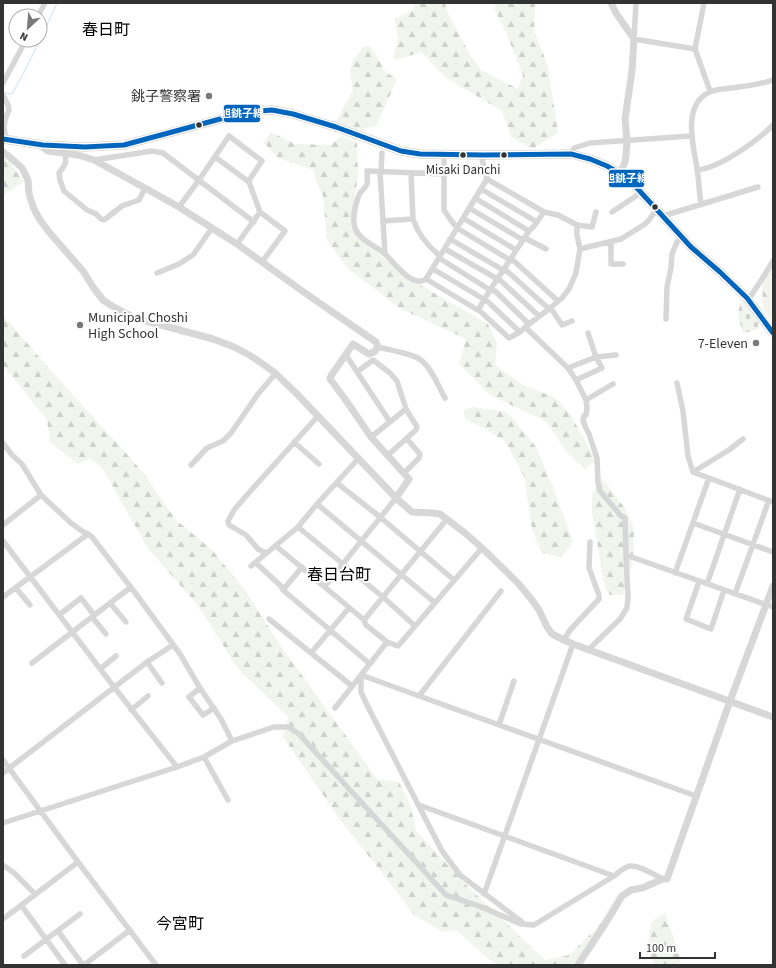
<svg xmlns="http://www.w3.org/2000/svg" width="776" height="968" font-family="'Source Sans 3','Noto Sans JP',sans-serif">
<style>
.forest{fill:url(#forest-firs)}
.cemetery{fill:url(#cemetery-stones)}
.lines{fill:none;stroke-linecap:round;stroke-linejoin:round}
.stream{stroke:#ddebf3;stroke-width:1.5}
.minor{stroke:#d7d7d7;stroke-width:5.5}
.tertiary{stroke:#d7d7d7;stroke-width:7}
.trunk{stroke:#c7c7c7;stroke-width:9}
.bus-1-casing{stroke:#fff;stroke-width:8}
.bus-1{stroke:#0065bd;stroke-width:5}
.poi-dot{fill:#7a7a7a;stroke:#fff;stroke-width:1.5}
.bus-dot{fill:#333;stroke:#fff;stroke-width:1.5}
.labels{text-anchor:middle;stroke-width:4;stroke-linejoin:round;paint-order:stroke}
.bus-label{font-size:13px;fill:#333;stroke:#fff}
.poi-label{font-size:14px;fill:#333;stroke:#fff;text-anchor:end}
.quarter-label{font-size:16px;fill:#000;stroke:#fff}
.line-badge{stroke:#fff;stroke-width:1.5}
.badge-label{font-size:11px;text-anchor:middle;font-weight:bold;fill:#fff}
</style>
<defs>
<pattern id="forest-firs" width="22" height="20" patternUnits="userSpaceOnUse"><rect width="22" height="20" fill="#f1f5ed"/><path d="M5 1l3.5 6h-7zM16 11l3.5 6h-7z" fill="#cfd2cc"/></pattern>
<pattern id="cemetery-stones" width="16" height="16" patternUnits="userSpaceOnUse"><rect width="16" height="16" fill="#f1f5ed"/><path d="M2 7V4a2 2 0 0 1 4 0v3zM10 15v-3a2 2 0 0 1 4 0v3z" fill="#cfd2cc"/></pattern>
</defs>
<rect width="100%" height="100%" fill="#fff"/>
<path class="forest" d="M415 3H445L447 12 469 53 481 70 518 89 523 75 504 27 495 11V3H535L534 31 548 66 558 133 532 149 511 137 502 111 445 77 421 52 397 60 393 58 398 38 394 19 413 10Z
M364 46H370L379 60 383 69 387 73 397 79 376 126 354 130 336 121 353 90 350 70 353 61Z
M271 132 295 144 330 145 341 136 357 143 358 174 351 229 370 247 415 282 488 324 497 343 495 365 523 385 554 397 571 415 596 461 585 469 566 451 547 422 490 395 459 364 466 339 397 307 379 292 348 269 327 240 323 196 316 181 314 170 278 158 264 143Z
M3 157 10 162 24 182 3 195Z
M773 262V322L763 309 762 285Z
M3 315 45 364 143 472 175 519 212 550 245 590 278 642 377 779 399 782 410 804 416 831 470 889 545 960 569 955 598 927 618 893 622 896 577 965H496L468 941 457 930 443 932 414 915 394 888 341 821 283 737 288 717 238 669 199 607 147 547 103 469 90 458 78 464 50 442 47 420 3 365Z
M473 407 507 412 536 447 554 490 573 542 561 558 541 552 532 529 524 476 505 441 485 429 465 419 464 410Z
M600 478 606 483 626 510 634 529 633 561 623 595H610L605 588 592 513V496Z
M665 913 681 959 678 965H654L648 949 651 922Z"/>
<path class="cemetery" d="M744 300 760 320 759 329 743 333 738 315 740 303Z"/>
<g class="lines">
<path class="stream" d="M5 93 12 94C29 65 43 34 57 3"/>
<path class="minor" d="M636 3 634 39 695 49
M704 3 695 49 710 91
M38 16 45 3
M3 83 26 40
M3 95 8 105 9 110 5 120 4 128 6 139
M65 153C67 163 65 165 59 173L60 180 64 191 87 210 96 214 101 219 104 220 122 206 139 200 145 188
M571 154 574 148 590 143 691 136
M444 155V210L450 219 457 228 510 260 514 261 558 301
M215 157 249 182
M94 160 152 151 163 153 254 222
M697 170C720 168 757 141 773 125
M380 172 385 254
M381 172 382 153
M411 173 413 219C418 235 428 246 440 256
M444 174 367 171C367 175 368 180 367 183 367 187 362 190 360 193 356 201 353 214 354 223 355 239 375 245 385 254 394 262 412 289 426 279L487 179 481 155
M487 179 544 212 558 215 577 225 592 227 596 212
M481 189 537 222
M475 198 529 231
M701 204C699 192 699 180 697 168 693 145 682 104 710 92 715 89 724 89 731 88 746 86 758 85 773 80
M179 207 199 180 229 136 262 161 250 179 249 182 260 212 285 231 262 262
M469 208 523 240
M612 212 642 192
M663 216 758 187
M463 218 516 250
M383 221 413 219
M525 238 546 249
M450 239 503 270 507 271 549 309 552 310 562 325 572 321
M611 242V264H623
M237 244 260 212
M445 249 501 281 539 316
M580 249 621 239 645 224 649 220 657 209
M439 258 490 290 495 291 529 324
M433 269 487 301 520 332
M157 273 179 264 193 255 212 228
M426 279 481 312 509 338 520 332 529 324 549 309 562 298 569 289 576 273 580 249 577 235V225
M748 300 762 279 773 261
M478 310 490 290 529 231 534 226 544 212
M666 319 667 287 671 268 672 254 677 242 682 238
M525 327 568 368 576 380 586 400 587 408 586 415 584 416 583 420 585 426 589 434 597 458 598 483 600 491 621 516 625 518 626 555 628 598 627 608 620 619 588 650
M378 347C389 350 415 354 422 361 433 370 438 386 445 398
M346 355 390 422
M568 368 596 357 616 355
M357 372 373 360 390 373 397 381 406 409 417 427 416 430 388 455
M576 380 602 368 596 357 588 333
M677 383 683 411 688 456 693 472
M586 400 613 384
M371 437 406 409
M294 442 319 464
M3 443 12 455 22 464 41 495 71 523 82 531 88 534 92 537 136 594 180 654 200 688 221 719 232 741
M191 465 207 448 223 441 231 433 258 394 276 373
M693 472 773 502
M693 472 729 450 743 439
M404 473 419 458 420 454 407 439
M337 483 380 517 454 580
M317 504 434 602
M693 523 773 552
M3 525 41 495
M298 527 383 597 415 626
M3 541 114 687 177 767
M276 546 364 620 366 625 387 642 398 646 482 548
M266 553 258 549 246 535 229 525 228 521 234 510 247 495 318 416
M626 555 773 607
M256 563 281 586 283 590 370 664
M251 566 298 527 317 504 358 459
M675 573 709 478
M699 582 686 619 711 629 724 590
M707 584 740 489
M325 586 396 498
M16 588 30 605
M283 590 302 567
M735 594 769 500
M3 597 88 534
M110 603 126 622
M59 615 81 598 94 615
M92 617 106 634
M269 619 352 686
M364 620 447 519
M564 640 570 630 599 599V595L589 568 590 542
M311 653 349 608
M147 662 162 683
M32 663 131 587
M100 669 116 656
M200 688 189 697 203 715 214 708
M419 696 501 591
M335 708 387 642
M131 710 148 696
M499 725 514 681
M204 757 228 800
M3 760 78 862 156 965
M3 773 147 662 173 645
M419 805 614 876
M3 823 177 767 204 757 232 741 274 727H288L299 734 446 895 479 906 521 924 534 925 614 876C619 872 624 867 630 866 640 865 654 875 663 879
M3 865 14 873 35 894
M484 894 573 644
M21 905 65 965
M3 919 78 862
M522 922 460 875 442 851 367 705 361 692V675L696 796
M58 931 83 965
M24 956 80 914
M84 965 130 930"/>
<path class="tertiary" d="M611 3 616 13 634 39 632 71 625 119 627 141 626 155 625 162 620 174
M43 145 44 148 48 151 78 155 94 160 145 188 179 207 237 244 305 293 376 342 378 347 374 352 369 354 353 344 331 376 330 379 345 399 371 437 409 479 396 498
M3 152 12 159 22 168 28 180 29 194 34 209 40 220 49 232 83 271 93 287 103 300 112 306 135 318 213 339 234 347 251 356 274 372 297 394 396 498 412 512 432 513 440 514 465 533 482 548 518 583 532 600 539 610 547 627 552 634 564 640 573 644 773 717
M578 965 607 921 622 896 631 890 642 888 663 879H667L730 701 773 586"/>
<path class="trunk" d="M3 139 43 145 85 147 124 145 206 123 246 112 272 110 293 114 336 127 401 151 420 154 483 155 571 154 590 159 607 166 624 176 636 187 691 247 720 272 747 298 773 333"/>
<g class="bus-1-casing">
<path id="bus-1" d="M3 139 43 145 85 147 124 145 246 112 272 110 293 114 336 127 401 151 420 154 483 155 571 154 590 159 607 166 624 176 636 187 691 247 720 272 747 298 773 333"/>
</g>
<use href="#bus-1" class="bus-1"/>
</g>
<g class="poi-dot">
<circle cx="209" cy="96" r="4"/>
<circle cx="80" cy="325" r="4"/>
<circle cx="756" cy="343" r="4"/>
</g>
<g class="bus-dot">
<circle cx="199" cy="125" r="3.5"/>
<circle cx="463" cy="155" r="3.5"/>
<circle cx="504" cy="155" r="3.5"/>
<circle cx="655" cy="207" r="3.5"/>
</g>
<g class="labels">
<g class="bus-label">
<text x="463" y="174">Misaki Danchi</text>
</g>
<g class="poi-label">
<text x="201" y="101">銚子警察署</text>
<text x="88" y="322" text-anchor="start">Municipal Choshi<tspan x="88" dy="16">High School</tspan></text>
<text x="748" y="348">7-Eleven</text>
</g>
<g class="quarter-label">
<text x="106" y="35">春日町</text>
<text x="339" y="580">春日台町</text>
<text x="180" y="929">今宮町</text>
</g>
</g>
<g class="line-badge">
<rect x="223" y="104" width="38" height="19" rx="4" fill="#0065bd"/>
<rect x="608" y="169" width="37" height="19" rx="4" fill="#0065bd"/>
</g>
<g class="badge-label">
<text x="242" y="117">旭銚子線</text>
<text x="626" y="182">旭銚子線</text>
</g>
<rect width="776" height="968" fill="none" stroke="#333333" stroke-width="8"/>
<g transform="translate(28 28) rotate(206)"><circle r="19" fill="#ffffff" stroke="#adadad"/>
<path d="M0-3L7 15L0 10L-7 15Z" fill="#7a7a7a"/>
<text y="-6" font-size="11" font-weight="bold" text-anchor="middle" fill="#333333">N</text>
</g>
<path d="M640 952v6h75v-6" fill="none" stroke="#333333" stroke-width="2"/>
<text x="646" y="952" font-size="12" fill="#333333" stroke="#ffffff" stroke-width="3" paint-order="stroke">100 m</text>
</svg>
